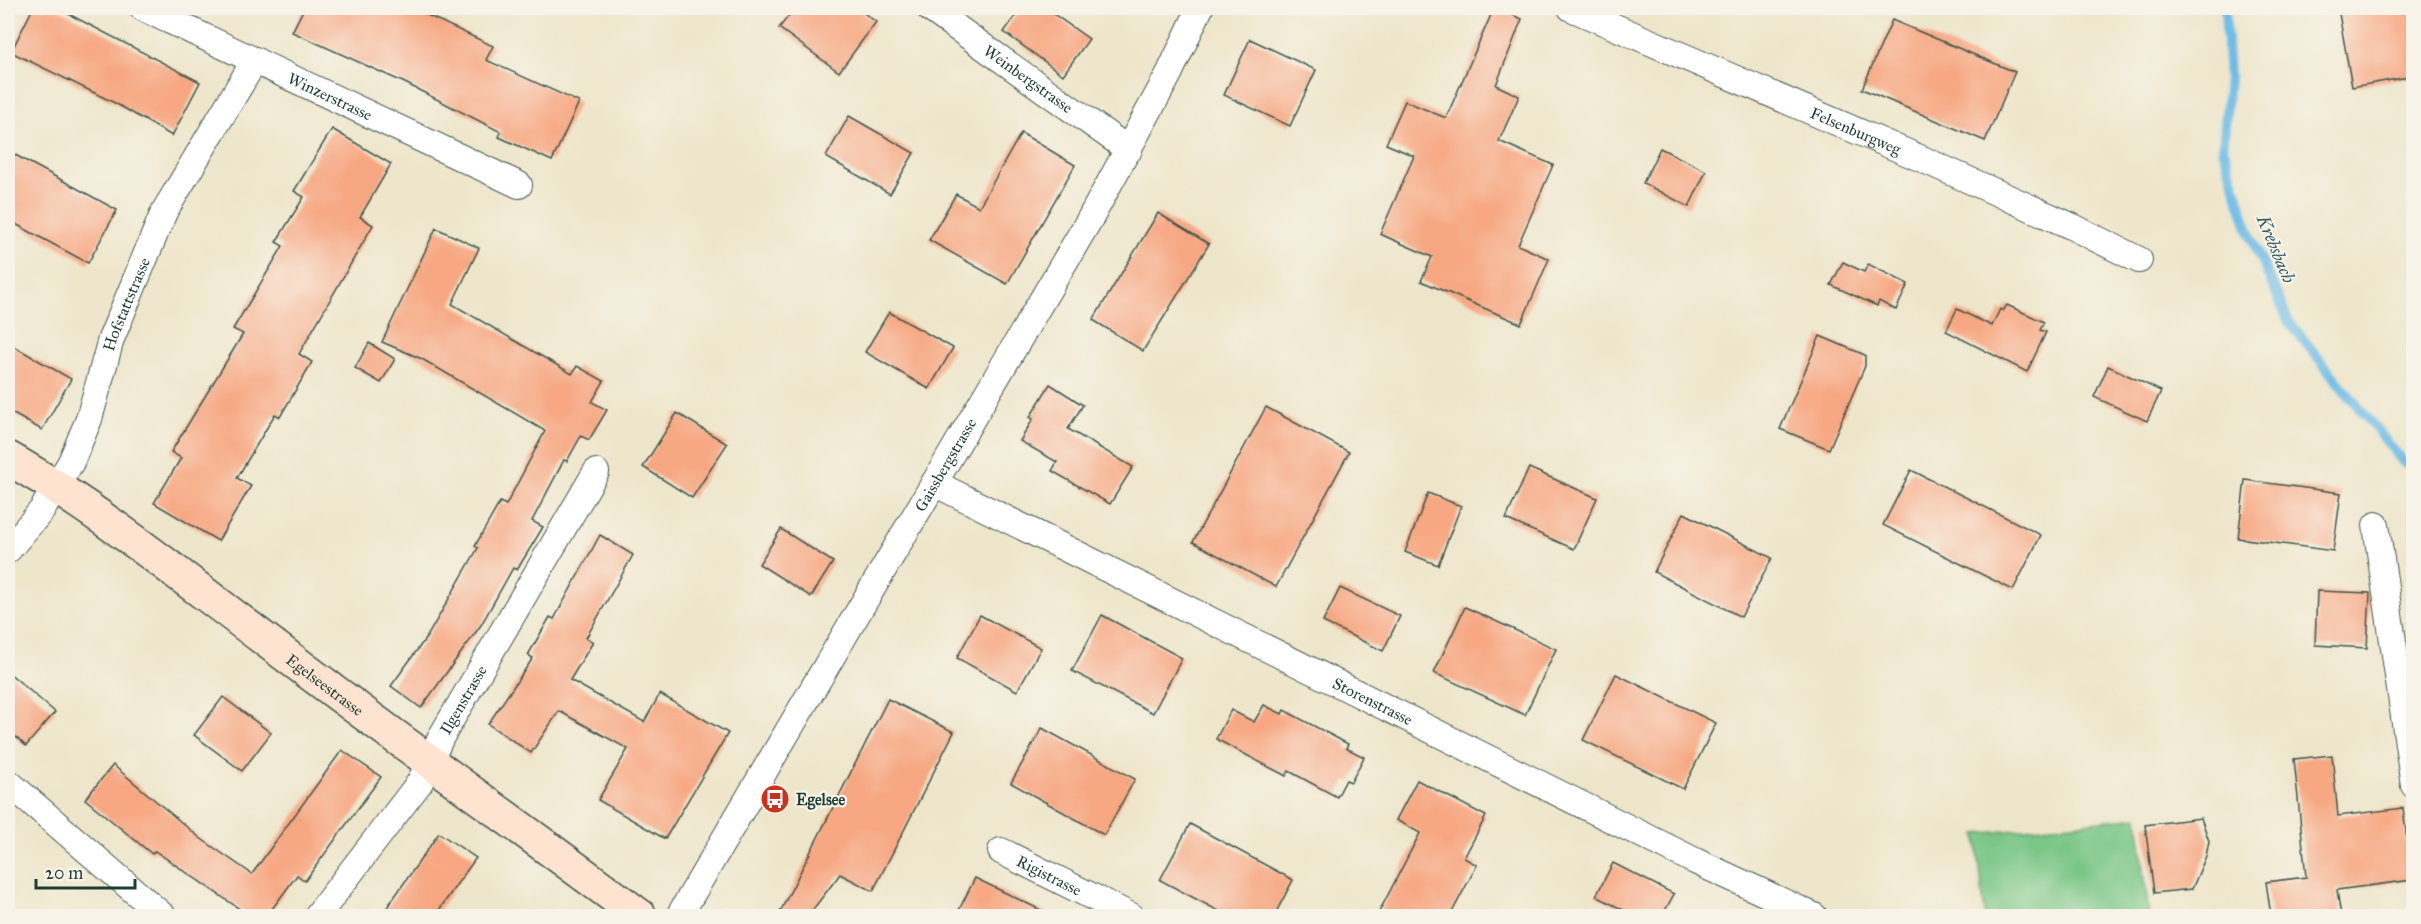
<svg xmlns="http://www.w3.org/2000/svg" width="2421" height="924" viewBox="0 0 2421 924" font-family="'IM FELL Great Primer',serif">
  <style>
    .green { fill: #79c686; stroke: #4c825d; stroke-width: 1.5 }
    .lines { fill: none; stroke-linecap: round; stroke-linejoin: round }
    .stream { stroke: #6bbce7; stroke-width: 10 }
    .building { fill: #f7a782 }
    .street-casing { stroke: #3e564b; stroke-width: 28 }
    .secondary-casing { stroke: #3e564b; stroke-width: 36 }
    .street { stroke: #fff; stroke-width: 26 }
    .secondary { stroke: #fee3d1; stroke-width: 33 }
    .labels { text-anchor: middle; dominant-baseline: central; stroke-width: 4.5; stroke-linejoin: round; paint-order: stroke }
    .street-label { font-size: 16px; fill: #1f3d34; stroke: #f7f3e8 }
    .poi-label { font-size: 16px; font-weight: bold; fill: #1f3d34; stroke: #f7f3e8; text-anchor: start }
    .water-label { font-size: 18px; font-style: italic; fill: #325d61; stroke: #f7f3e8 }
  </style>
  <rect width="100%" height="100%" fill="#f7f3e8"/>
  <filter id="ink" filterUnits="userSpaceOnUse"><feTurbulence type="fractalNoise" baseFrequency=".0167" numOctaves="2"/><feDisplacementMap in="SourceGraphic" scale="12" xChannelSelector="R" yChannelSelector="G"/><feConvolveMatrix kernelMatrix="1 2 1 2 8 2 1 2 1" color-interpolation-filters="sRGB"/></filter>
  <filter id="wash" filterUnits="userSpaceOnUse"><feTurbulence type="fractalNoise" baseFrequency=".008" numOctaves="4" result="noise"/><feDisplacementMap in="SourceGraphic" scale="24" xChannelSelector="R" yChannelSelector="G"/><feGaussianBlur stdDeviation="1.35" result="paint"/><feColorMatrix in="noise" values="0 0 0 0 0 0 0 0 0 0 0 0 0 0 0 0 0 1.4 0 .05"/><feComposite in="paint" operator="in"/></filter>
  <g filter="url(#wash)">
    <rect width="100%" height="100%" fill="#eee6cb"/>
    <polygon class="green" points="2138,817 2149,916 1985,916 1976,834"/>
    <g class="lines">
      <polyline class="stream" points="2225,8 2229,78 2223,148 2250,235 2289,322 2404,463"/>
    </g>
    <g id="blocks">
      <g class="building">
        <polygon points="33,8 57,8 200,82 172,136 115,103 11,52"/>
        <polygon points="304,8 412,8 493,46 486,60 579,102 552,161 499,137 501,132 405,83 292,32"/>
        <polygon points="795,8 857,8 876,22 839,72 779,28"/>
        <polygon points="1021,8 1045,8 1089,39 1063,75 1004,32"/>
        <polygon points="1494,8 1522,19 1496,85 1519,96 1499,141 1553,165 1518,245 1549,259 1521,324 1421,281 1432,257 1380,234 1414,156 1386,144 1405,101 1446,118"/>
        <polygon points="2338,8 2414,8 2414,76 2352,87"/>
        <polygon points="1892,20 2015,72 1985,141 1862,89"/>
        <polygon points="1250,39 1316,70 1290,126 1224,95"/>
        <polygon points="849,116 914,153 890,194 826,157"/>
        <polygon points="332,129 391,164 360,217 373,225 299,354 312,362 280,417 275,414 237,478 251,486 218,541 154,503 181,458 171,452 243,334 233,329 283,246 276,242 304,197 294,191"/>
        <polygon points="1021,133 1075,165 1007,284 929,240 956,194 979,207"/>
        <polygon points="1660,148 1706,171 1689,207 1643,183"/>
        <polygon points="8,151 117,210 88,263 8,220"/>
        <polygon points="1158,213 1209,244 1143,351 1093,320"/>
        <polygon points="436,228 479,248 452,304 572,374 577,366 604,381 592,402 607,410 589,440 581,436 567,461 564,460 532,521 543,527 517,570 513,568 481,625 421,708 391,686 428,635 478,548 475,546 500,502 506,505 545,431 422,359 382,342"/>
        <polygon points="1843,262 1864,272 1868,264 1908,284 1896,310 1879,301 1877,306 1831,285"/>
        <polygon points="2007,305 2044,322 2040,330 2046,332 2027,372 1946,331 1957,309 1992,326 2000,309 2003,311"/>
        <polygon points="889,312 953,348 929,389 865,352"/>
        <polygon points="1820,336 1865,355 1865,366 1829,449 1780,429"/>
        <polygon points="8,343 71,379 42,430 8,411"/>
        <polygon points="369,343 395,359 381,383 355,368"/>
        <polygon points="2108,366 2161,391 2147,421 2094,397"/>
        <polygon points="1050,384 1083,405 1068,429 1133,467 1110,504 1052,471 1057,462 1020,441 1033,419 1030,417"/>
        <polygon points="1266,407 1349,452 1276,587 1193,542"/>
        <polygon points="677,413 727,444 692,498 643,467"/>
        <polygon points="1529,468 1597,498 1574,549 1506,519"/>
        <polygon points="1911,470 2041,535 2013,590 1883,525"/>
        <polygon points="2245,480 2341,493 2333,551 2238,538"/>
        <polygon points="1428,493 1461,506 1438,565 1405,552"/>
        <polygon points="1684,513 1772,558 1741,617 1654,572"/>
        <polygon points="781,529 833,562 811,597 759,564"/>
        <polygon points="600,535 633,555 586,638 593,642 570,680 644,722 660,694 728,733 665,839 598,800 628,749 559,711 531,753 488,724 533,658 528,655 550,617 554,619"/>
        <polygon points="1340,588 1400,616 1383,651 1323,622"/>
        <polygon points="2317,591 2370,593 2367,648 2315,645"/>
        <polygon points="1465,607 1556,649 1525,715 1434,673"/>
        <polygon points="980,615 1041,648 1017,691 957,658"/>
        <polygon points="1102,615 1182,658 1153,713 1072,671"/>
        <polygon points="8,672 55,712 26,746 8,730"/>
        <polygon points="1616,674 1716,723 1683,789 1583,740"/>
        <polygon points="223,697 271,733 242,771 194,735"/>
        <polygon points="888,699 954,732 873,891 840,874 808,916 778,916"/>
        <polygon points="1264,705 1282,714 1284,710 1348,744 1346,748 1364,757 1351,782 1346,780 1337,797 1289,771 1286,776 1216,739 1231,710 1254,722"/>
        <polygon points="1042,728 1135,779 1104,835 1011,783"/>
        <polygon points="342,750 381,777 305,881 297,875 267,916 250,916 155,851 152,854 85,799 113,765 200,838 252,874"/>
        <polygon points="2332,755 2338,816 2403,808 2412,880 2337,890 2341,916 2271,916 2266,882 2306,877 2294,759"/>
        <polygon points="1417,780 1486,816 1464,858 1477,865 1450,916 1377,916 1420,833 1396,820"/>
        <polygon points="2201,818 2209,841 2206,856 2192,889 2154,893 2145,825"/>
        <polygon points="1190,824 1293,880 1274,916 1228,916 1160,880"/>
        <polygon points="439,833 476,858 457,884 435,916 381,916"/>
        <polygon points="1613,863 1674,894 1662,916 1635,916 1596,896"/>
        <polygon points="975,878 1053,916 956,916"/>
      </g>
    </g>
  </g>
  <g filter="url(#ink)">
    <use href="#blocks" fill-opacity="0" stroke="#3e564b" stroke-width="1.5"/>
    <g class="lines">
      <g class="street-casing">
        <g id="street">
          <path id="s1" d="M143 8 519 185"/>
          <path id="s2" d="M929 8 1129 150"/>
          <path id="s3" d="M1571 8 1922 159 2071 226 2139 260"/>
          <path id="s4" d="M934 483 1695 861 1814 916"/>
          <polyline points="2376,525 2414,785"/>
          <path id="s5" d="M8 550 42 510 71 462 89 419 111 339 164 212 255 60"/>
          <polyline points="8,782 163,916"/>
          <path id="s6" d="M1001 851 1131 916"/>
          <path id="s7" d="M317 916 420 782 441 737 596 472"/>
          <path id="s8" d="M679 916 1091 217 1169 74 1200 8"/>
        </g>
      </g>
      <g class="secondary-casing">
        <g id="secondary">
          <path id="s9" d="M8 458C99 510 179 575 263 638 388 733 515 823 640 916"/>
        </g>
      </g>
      <use href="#street" class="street"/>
      <use href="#secondary" class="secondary"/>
    </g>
  </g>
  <defs>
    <g id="bus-disc" transform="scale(1.5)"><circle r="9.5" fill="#c8321e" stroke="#f7f3e8"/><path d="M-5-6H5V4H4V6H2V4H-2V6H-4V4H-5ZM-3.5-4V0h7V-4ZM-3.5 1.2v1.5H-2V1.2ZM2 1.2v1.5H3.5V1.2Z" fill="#fff"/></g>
  </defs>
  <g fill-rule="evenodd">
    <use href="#bus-disc" x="775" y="799"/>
  </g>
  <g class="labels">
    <g class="street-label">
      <text stroke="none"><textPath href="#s2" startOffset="122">Weinbergstrasse</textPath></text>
      <text stroke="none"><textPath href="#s1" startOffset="207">Winzerstrasse</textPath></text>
      <text stroke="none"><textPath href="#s3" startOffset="310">Felsenburgweg</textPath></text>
      <text stroke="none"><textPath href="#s5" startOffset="276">Hofstattstrasse</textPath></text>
      <text stroke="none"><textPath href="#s8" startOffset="524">Gaissbergstrasse</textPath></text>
      <text stroke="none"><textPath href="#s9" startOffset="390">Egelseestrasse</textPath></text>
      <text stroke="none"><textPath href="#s7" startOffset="262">Ilgenstrasse</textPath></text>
      <text stroke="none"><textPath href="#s4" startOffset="490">Storenstrasse</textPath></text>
      <text stroke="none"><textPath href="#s6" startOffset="54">Rigistrasse</textPath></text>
    </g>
    <g class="poi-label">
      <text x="796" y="799">Egelsee</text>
    </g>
    <g class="water-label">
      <text transform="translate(2276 249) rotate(67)">Krebsbach</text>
    </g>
  </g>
  <rect width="2421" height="924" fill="none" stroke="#f7f3e8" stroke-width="30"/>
  <path d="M36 879v9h99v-9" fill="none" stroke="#1f3d34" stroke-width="3"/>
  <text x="45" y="879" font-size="18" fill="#1f3d34" stroke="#f7f3e8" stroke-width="4.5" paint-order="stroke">20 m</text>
</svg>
